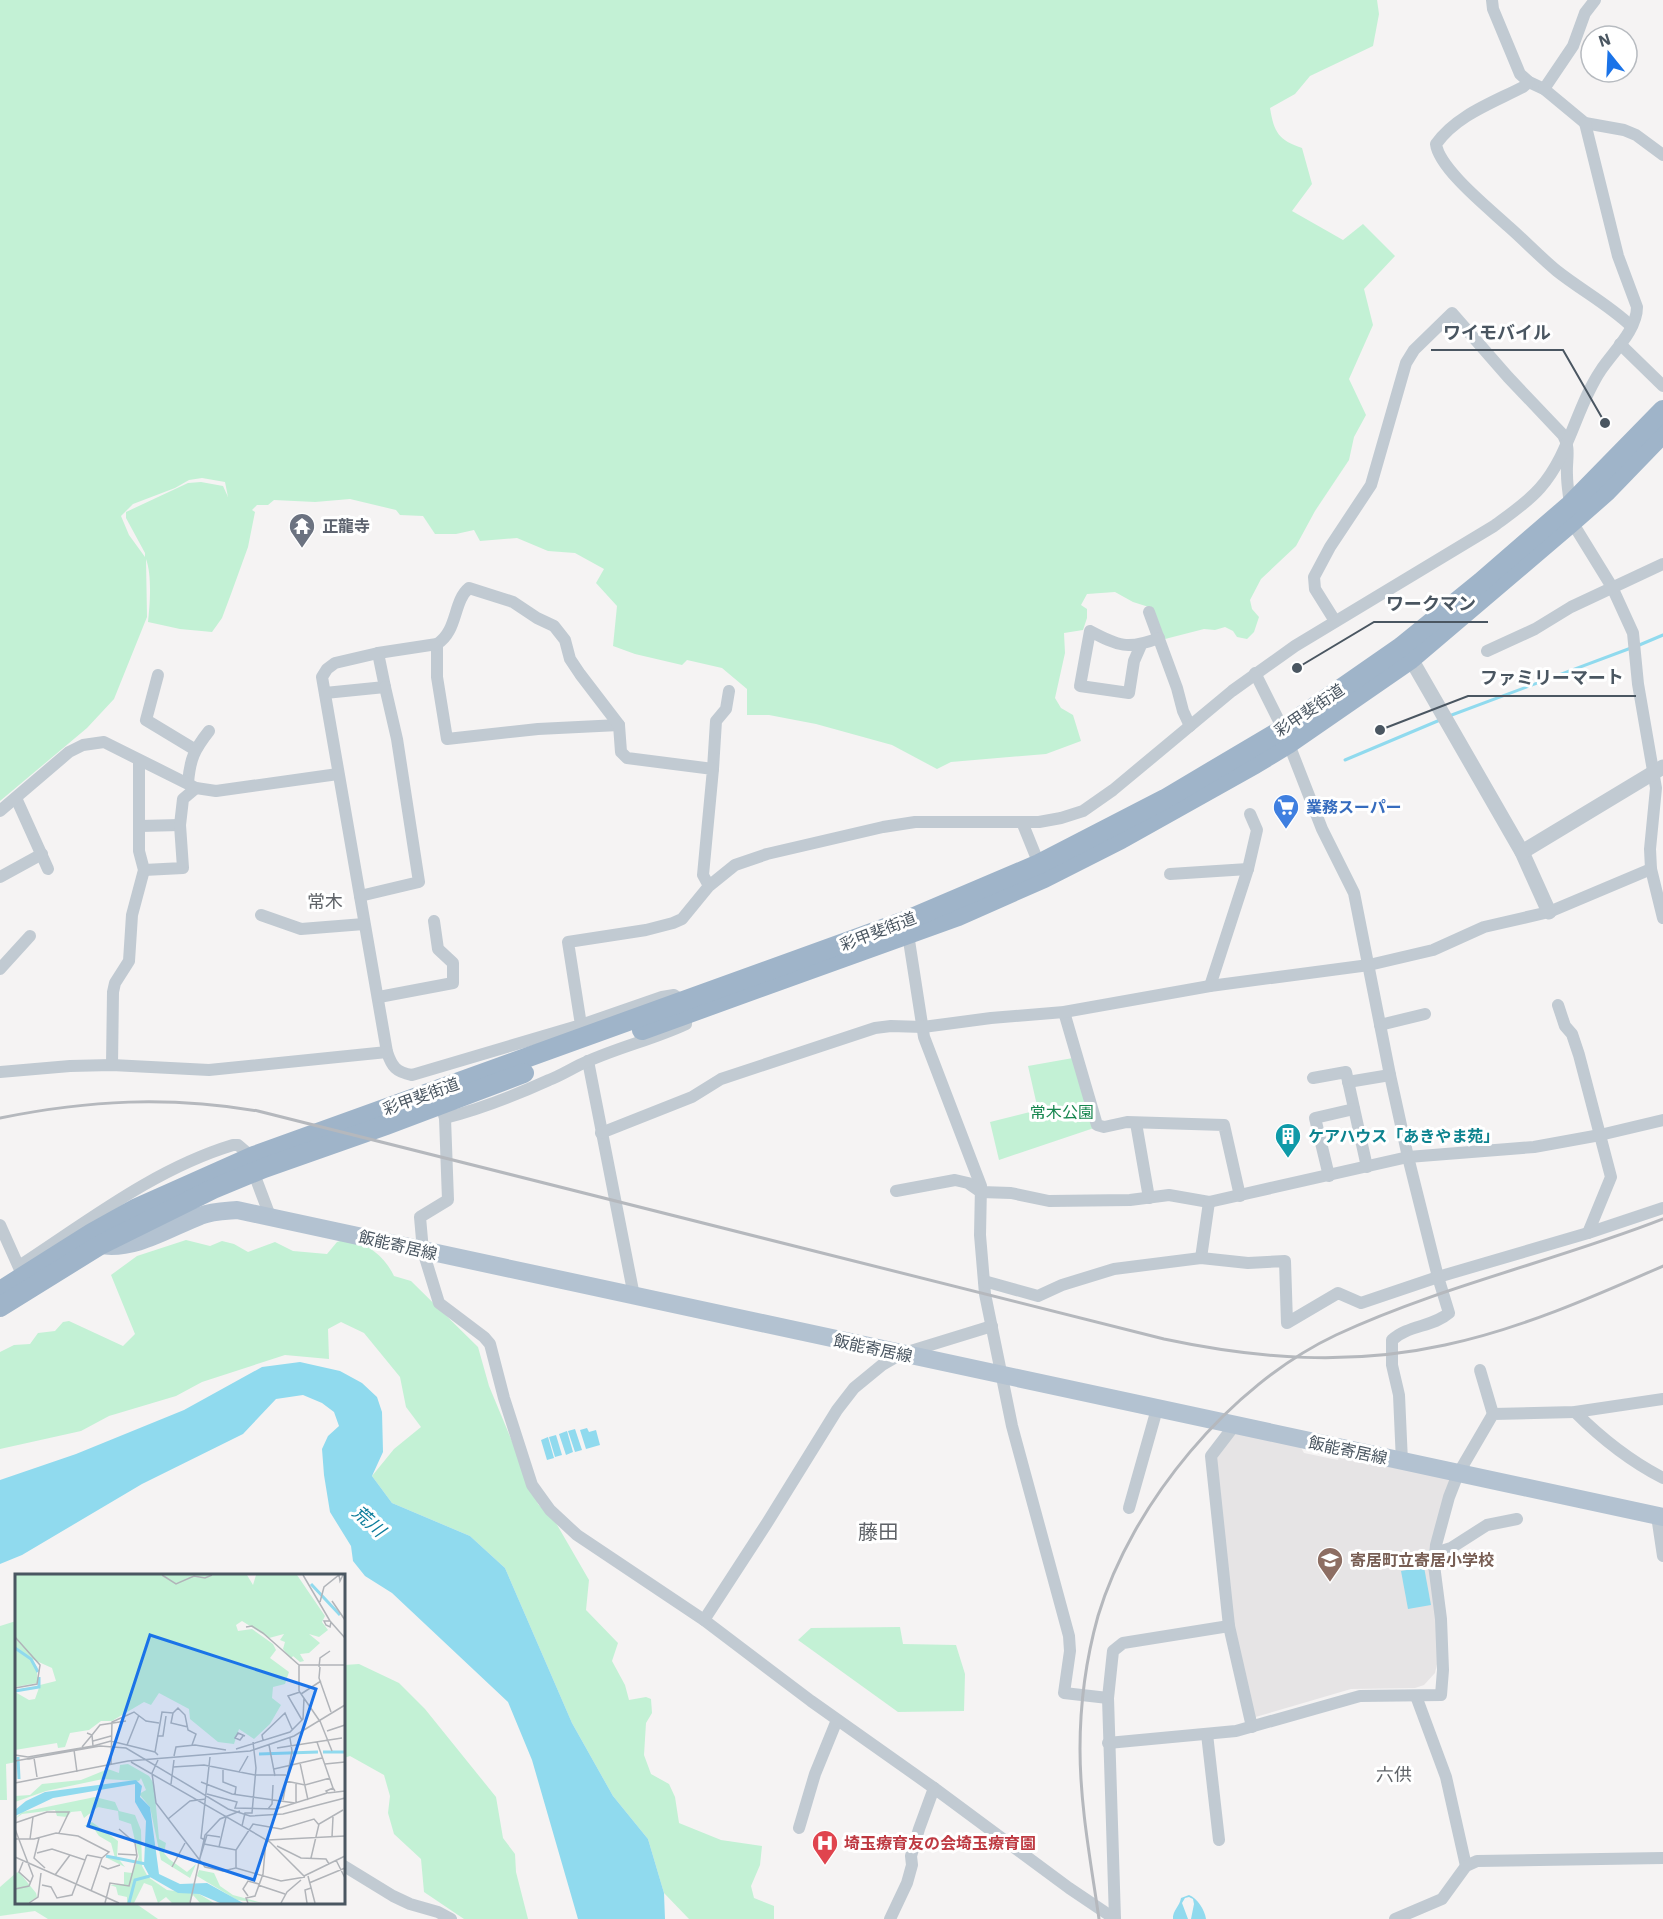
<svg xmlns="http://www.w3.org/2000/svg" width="1663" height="1919" viewBox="0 0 1663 1919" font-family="'IBM Plex Sans','Noto Sans JP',sans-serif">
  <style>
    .education { fill: #e6e4e5 }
    .green { fill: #c3f1d5; fill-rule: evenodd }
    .water { fill: #90daee }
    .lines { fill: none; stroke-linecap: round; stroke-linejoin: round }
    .stream { stroke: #90daee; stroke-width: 3 }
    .minor { stroke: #c1cad2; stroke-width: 12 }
    .tertiary { stroke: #c1cad2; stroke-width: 15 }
    .primary { stroke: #b3c2d1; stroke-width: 18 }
    .trunk { stroke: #9fb4c9; stroke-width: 20 }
    .rail { stroke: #b5b8bd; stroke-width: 3 }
    .labels { text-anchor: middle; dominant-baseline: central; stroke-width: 6; stroke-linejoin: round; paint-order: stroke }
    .worship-label { font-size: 16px; font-weight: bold; fill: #5b616d; stroke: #fff; text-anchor: start }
    .street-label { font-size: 16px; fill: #4a5661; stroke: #fff }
    .shop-label { font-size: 16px; font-weight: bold; fill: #366cbe; stroke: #fff; text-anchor: start }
    .park-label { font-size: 16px; fill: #17864f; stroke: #fff }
    .culture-label { font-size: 16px; font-weight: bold; fill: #0d838f; stroke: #fff; text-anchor: start }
    .education-label { font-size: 16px; font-weight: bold; fill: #785e54; stroke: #fff; text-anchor: start }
    .health-label { font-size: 16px; font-weight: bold; fill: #be3a42; stroke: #fff; text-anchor: start }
    .neighbourhood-label { font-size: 18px; fill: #5f6368; stroke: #fff }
    .water-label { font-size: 18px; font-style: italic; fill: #0c7c9b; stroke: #fff }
    .quarter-label { font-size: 20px; fill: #5f6368; stroke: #fff }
    .inset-river { fill: none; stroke: #90daee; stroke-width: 3 }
    .inset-road { fill: none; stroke: #b1b4b9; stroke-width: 1.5 }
    .view { fill: #1a73e8; fill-opacity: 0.15; stroke: #1a73e8; stroke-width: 3 }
    .inset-edge { fill: none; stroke: #4a5661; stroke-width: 3 }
    .leader { fill: none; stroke: #4a5661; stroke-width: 2 }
    .callout-dot { fill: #4a5661; stroke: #fff; stroke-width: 2 }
    .callout-label { font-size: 18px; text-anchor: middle; font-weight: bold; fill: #4a5661; stroke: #fff; stroke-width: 6; stroke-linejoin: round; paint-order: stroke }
  </style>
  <rect width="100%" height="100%" fill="#f5f3f3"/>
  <polygon class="education" points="1234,1433 1299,1444 1304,1453 1338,1460 1340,1454 1451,1480 1445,1496 1437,1609 1437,1664 1435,1673 1424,1685 1415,1688 1351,1689 1252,1718 1232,1625 1214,1457"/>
  <g class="green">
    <path d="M0 0H1377L1379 14 1373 46 1310 76 1295 94 1270 108C1274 133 1279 140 1302 148L1312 184 1292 211 1343 240 1363 224 1395 256 1364 289 1373 325 1349 379 1366 415 1354 437 1349 460 1315 511 1296 546 1261 579 1250 600 1252 609 1259 617 1254 632 1247 639 1237 637 1233 631 1225 627 1215 630 1204 629 1165 639 1152 608 1133 602 1115 592 1087 594 1081 605 1087 609V618L1083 630 1064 633 1065 653 1055 698 1061 708 1073 715 1081 741 1046 754 951 762 937 769 892 745 816 724 769 715H747V689L722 668 687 660 682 665 635 654 613 646 617 606 596 583 604 569 575 553 548 551 517 538 480 541 474 530 456 534H435L423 516 400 515 396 510 350 499 315 502 274 500 268 505H257L252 510 255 512 248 547 231 594 222 618 212 632 180 629 148 622C150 604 152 575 146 559L147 617 114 699 87 728 0 801ZM202 478 225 482 228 497 223 486 201 482 188 483 126 512V518L145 553V557L129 535 121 516 133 504 175 488 189 480Z"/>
    <polygon points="1073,1058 1094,1128 999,1160 990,1122 1038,1110 1028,1066"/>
    <path d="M349 1238C369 1245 385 1257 394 1276L411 1281 478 1347 489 1386 538 1504 556 1523 589 1580 586 1610 618 1643 612 1661 625 1685 629 1700 646 1697 651 1699 652 1713 646 1723 644 1755 651 1774 669 1784 675 1797 679 1823 721 1840 762 1846 760 1865 751 1886 754 1898 774 1906V1919H689L664 1893 648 1839 613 1796 572 1723 505 1568 470 1536 392 1503 372 1476 394 1449 421 1427 406 1407 400 1377 364 1333 341 1322 328 1329 329 1359 285 1355 202 1382 176 1396 109 1416 81 1431 0 1449V1352L14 1345 30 1344 38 1333 55 1331 63 1322 69 1321 123 1346 135 1334 111 1275 137 1256 186 1240 210 1246 222 1241 234 1244 248 1252 275 1242 293 1251 327 1254 337 1242Z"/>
    <polygon points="16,1621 16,1762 6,1764 7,1800 0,1800 0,1626"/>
    <polygon points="900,1627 903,1644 956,1645 965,1674 964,1711 898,1712 798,1640 811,1628"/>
    <polygon points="359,1664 399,1683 425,1709 496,1797 503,1838 515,1854 516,1872 528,1919 464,1919 424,1892 421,1859 394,1834 388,1813 390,1796 384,1775 350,1756 344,1758 344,1665"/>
    <polygon points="16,1873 16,1902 135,1903 158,1919 48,1919 35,1911 0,1916 0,1887"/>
  </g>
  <g class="water">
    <polygon points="300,1362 340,1371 362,1383 377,1397 382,1412 383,1452 372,1476 392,1503 470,1536 505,1568 572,1723 613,1796 648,1839 664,1893 665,1919 578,1919 532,1760 508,1702 392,1593 365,1576 353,1561 351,1546 330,1512 324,1475 322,1449 328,1436 339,1426 334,1412 322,1403 303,1395 276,1399 243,1434 142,1484 22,1555 0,1564 0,1480 76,1454 184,1410 262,1367"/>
    <polygon points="587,1428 589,1432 596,1430 600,1445 586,1449 580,1430"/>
    <polygon points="575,1429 582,1450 575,1452 568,1431"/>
    <polygon points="567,1431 573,1452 566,1455 559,1434"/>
    <polygon points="556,1435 562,1455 555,1457 549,1437"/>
    <polygon points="548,1437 554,1458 547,1460 541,1440"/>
    <polygon points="1424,1567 1431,1605 1408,1609 1401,1571"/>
    <path d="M1189 1895C1197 1898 1205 1910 1206 1919H1191L1194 1904 1193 1899 1189 1897 1185 1898 1182 1903 1188 1919H1173C1172 1911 1180 1906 1181 1898Z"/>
  </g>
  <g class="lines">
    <g class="stream">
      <polyline points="1637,646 1663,635"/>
      <polyline points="1449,716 1631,648"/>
      <polyline points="1345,760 1440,720"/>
    </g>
    <g class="minor">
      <polyline points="1492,0 1493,9 1520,74 1529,82 1544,89 1585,123 1624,130 1636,135 1663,155"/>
      <path d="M1529 82 1523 87C1492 103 1457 115 1436 144 1439 169 1491 210 1509 227 1525 241 1540 257 1557 271 1581 290 1609 305 1631 326"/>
      <polyline points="1544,89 1573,46 1585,13 1595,0"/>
      <polyline points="1620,344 1663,386"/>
      <polyline points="1572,522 1612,587 1633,633 1638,684 1656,788 1650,849 1651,869 1663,918"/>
      <polyline points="1149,612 1177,688 1183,711 1190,726"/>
      <path d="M1335 621 1315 589 1314 577 1330 547 1371 485 1406 363 1414 350 1452 313 1508 377 1563 435C1571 449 1566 460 1567 475 1567 485 1569 495 1570 505"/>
      <polyline points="437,644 437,677 447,739 538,729 619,725"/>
      <path d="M1141 645 1134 661 1129 693 1080 686 1090 631C1118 646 1128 650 1159 638"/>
      <polyline points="1487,651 1535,629 1571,607 1663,564"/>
      <path d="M1255 673 1283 729 1322 829 1354 893 1390 1075 1408 1157 1438 1277 1449 1313C1433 1327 1408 1325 1392 1340V1365L1399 1395 1402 1462"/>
      <polyline points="158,675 146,720 194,749"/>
      <polyline points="325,693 385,687 378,653"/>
      <polyline points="713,769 716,721 726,709 729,691"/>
      <path d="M188 783C190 759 194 750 209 731"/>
      <polyline points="16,798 48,869"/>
      <polyline points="0,811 69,752 83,745 104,742 196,788 216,791 338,774"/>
      <polyline points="1022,822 1039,864"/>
      <polyline points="140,826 180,825"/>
      <polyline points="144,870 183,868 180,825 183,799 196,788"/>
      <polyline points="1170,874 1248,869"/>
      <polyline points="0,877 42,854"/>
      <path d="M709 886 703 875 713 769 627 758 621 752 619 725 580 674 570 659 565 640 554 626 537 618 513 602 469 588C453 601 458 631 437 644L378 653 335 663 327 669 322 677 387 1052C392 1067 396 1072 412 1075L581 1025 568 942 646 930 673 923 682 919 709 886 735 865 767 854 883 827 915 822H1039L1061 818 1083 811 1113 790 1232 691 1295 646 1494 526C1510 514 1527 503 1540 488 1570 454 1576 407 1601 370 1613 352 1637 330 1637 307L1618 256 1585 123"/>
      <polyline points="360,896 419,882 397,739 385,687"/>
      <polyline points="261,915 301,929 364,924"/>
      <polyline points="908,934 924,1037 981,1186 980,1235 985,1294 1012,1426 1069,1636 1070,1651 1064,1693 1108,1698"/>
      <polyline points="0,969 30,936"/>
      <polyline points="1210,986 1248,869 1257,830 1250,814"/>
      <polyline points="379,997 453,983 453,963 438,949 434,921"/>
      <polyline points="1558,1005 1565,1026 1572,1034 1579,1055 1611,1177 1588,1233"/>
      <polyline points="1064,1012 1097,1125 1104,1127 1127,1122 1224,1125 1240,1196"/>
      <polyline points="581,1025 662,997 674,995 682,1000"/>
      <polyline points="1380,1025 1425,1014"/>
      <polyline points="588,1061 634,1296"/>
      <polyline points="112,1065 113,992 115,983 129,961 132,915 144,870 139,851 139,761"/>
      <polyline points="0,1072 70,1066 112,1065 209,1070 387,1052"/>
      <polyline points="1313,1078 1346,1072 1367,1167"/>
      <polyline points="1348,1082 1390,1075"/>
      <polyline points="443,1112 445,1118 448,1200 420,1217 423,1251 439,1303 484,1337 490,1344 504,1398 532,1485 550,1510 577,1535 704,1620 811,1701 934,1788 1069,1888 1115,1919"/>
      <path d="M445 1118C481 1109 516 1095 549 1080 562 1075 574 1067 586 1062 619 1047 654 1039 686 1024V1017"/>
      <polyline points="1136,1123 1149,1198"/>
      <polyline points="601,1133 692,1097 721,1079 875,1028 891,1026 923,1027 991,1018 1064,1012 1210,986 1369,965 1433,950 1484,927 1549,912 1651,869"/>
      <polyline points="1329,1176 1315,1118 1354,1109"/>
      <polyline points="256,1179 270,1216"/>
      <polyline points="896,1191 955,1180 968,1183 981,1192 1011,1193 1049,1201 1130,1200 1169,1195 1209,1202 1408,1157 1534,1147 1600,1135 1663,1120"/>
      <polyline points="0,1225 21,1272"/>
      <polyline points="1201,1258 1209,1202"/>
      <path d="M19 1266C87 1222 154 1169 233 1145H238L245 1151"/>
      <polyline points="984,1281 1038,1296 1062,1285 1114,1269 1201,1258 1248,1263 1285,1261 1287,1323 1338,1293 1361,1303 1438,1277 1588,1233 1663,1208"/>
      <polyline points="1480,1370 1493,1414"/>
      <path d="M1575 1412C1601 1438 1630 1461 1663 1478"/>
      <polyline points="1234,1426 1211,1456 1229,1626 1252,1727"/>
      <polyline points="1129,1508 1157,1409"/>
      <polyline points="1657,1516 1663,1556"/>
      <polyline points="1435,1553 1451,1548 1487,1525 1517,1519"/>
      <polyline points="704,1620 767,1523 837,1410 854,1388 882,1365 901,1354 992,1326"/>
      <polyline points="1416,1696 1446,1777 1466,1866"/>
      <polyline points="1207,1734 1219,1840"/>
      <polyline points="1108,1743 1236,1731 1360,1696 1441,1695 1443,1670 1441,1619 1434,1565 1436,1545 1449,1497 1458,1474 1493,1414 1575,1412 1663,1399"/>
      <polyline points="799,1828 815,1774 837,1720"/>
      <polyline points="344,1866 393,1896 410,1904 438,1912 451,1919"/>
      <polyline points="890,1919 907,1883 912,1865 911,1856 919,1829 934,1788"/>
      <polyline points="1115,1919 1108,1698 1113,1651 1123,1643 1229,1626"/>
      <polyline points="1395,1919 1442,1899 1466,1866 1477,1861 1663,1858"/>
    </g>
    <g class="tertiary">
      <polyline points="1404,651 1411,659 1522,852 1549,912"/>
      <polyline points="1522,852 1663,767"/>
    </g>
    <path class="primary" d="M100 1245C134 1251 169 1228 200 1216 212 1211 225 1211 237 1210L1663 1517"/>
    <g class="trunk">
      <polyline points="642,1030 958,916 1044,878 1121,839 1255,764 1288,744 1411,659 1572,522 1606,492 1663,433"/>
      <polyline points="0,1291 92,1233 135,1209 254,1156 905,921 1039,864 1165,799 1283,729 1401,647 1481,582 1570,505 1663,410"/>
      <polyline points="0,1307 100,1245 213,1189 264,1168 386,1125 524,1073"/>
    </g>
    <g class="rail">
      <path d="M0 1118C89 1100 168 1096 258 1111L1164 1339C1258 1359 1350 1366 1445 1345 1520 1329 1593 1297 1663 1266"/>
      <path d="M1099 1919C1091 1863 1080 1806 1080 1749 1080 1705 1086 1659 1098 1616 1132 1503 1230 1385 1336 1335 1441 1286 1556 1261 1663 1219"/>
    </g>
  </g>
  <defs>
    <g id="temple-pin" transform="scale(1.35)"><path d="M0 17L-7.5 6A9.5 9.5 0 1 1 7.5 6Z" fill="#6b7280" stroke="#fff"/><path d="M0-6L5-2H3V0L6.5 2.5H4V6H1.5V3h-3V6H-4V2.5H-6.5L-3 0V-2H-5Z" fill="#fff"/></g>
    <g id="supermarket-pin" transform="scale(1.35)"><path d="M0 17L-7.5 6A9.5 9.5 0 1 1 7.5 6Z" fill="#3f7fe0" stroke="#fff"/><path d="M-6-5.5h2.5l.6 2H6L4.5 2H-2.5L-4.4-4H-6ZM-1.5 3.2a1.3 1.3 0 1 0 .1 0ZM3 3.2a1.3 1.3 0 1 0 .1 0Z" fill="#fff"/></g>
    <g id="building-pin" transform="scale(1.35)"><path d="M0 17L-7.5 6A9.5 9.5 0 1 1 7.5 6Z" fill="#0f9aa8" stroke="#fff"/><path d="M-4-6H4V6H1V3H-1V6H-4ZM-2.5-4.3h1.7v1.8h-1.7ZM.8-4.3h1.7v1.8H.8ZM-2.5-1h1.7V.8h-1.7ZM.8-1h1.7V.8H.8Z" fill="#fff"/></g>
    <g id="school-pin" transform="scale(1.35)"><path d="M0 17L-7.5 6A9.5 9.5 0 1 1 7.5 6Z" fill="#8d6e63" stroke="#fff"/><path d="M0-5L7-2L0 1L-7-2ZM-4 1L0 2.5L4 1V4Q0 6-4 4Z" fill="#fff"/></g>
    <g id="hospital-pin" transform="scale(1.35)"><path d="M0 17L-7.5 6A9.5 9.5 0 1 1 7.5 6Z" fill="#e0444e" stroke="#fff"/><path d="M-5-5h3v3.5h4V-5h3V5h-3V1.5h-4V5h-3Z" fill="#fff"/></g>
  </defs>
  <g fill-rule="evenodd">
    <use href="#temple-pin" x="302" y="526"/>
    <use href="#supermarket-pin" x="1286" y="807"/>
    <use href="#building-pin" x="1288" y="1136"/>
    <use href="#school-pin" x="1330" y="1560"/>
    <use href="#hospital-pin" x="825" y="1843"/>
  </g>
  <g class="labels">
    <g class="worship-label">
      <text x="322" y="526">正龍寺</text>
    </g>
    <g class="street-label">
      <text transform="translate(1309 710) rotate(-34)">彩甲斐街道</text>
      <text transform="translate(878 931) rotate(-21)">彩甲斐街道</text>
      <text transform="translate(421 1096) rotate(-20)">彩甲斐街道</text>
      <text transform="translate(398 1245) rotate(13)">飯能寄居線</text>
      <text transform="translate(873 1348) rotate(12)">飯能寄居線</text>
      <text transform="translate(1348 1450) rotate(12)">飯能寄居線</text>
    </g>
    <g class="shop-label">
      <text x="1306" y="807">業務スーパー</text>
    </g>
    <g class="park-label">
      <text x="1062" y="1112">常木公園</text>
    </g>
    <g class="culture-label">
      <text x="1308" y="1136">ケアハウス「あきやま苑」</text>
    </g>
    <g class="education-label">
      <text x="1350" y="1560">寄居町立寄居小学校</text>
    </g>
    <g class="health-label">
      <text x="844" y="1843">埼玉療育友の会埼玉療育園</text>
    </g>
    <g class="neighbourhood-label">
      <text x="325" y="901">常木</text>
      <text x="1394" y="1774">六供</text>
    </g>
    <g class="water-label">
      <text transform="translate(369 1521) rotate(41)">荒川</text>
    </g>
    <g class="quarter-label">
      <text x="878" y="1531">藤田</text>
    </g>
  </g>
  <g transform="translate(15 1574)">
    <rect width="330" height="330" fill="#f5f3f3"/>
    <path d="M0 1H232L238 11 241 1H282L310 42 307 48 313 56 304 63 294 60 305 69 294 79 285 80 289 87 285 88 278 82 276 85 268 75 270 68 265 66 269 60 254 64 227 47 221 51 223 57 237 55 258 70 261 76 255 84 274 98 270 110 258 113 257 124 266 131 255 150 239 165 224 155 219 170 203 168 175 145 174 135 144 119 136 131 129 128 97 147H86L74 156 55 159 50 173 43 174 42 169 0 176V118L14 126 20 125 25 111 41 107 37 94 17 85 22 94V109L0 113ZM113 190 134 202 139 210 144 265 151 269 149 279 154 285 172 298 181 290 175 304 146 286 135 233 124 220 131 216 126 204 124 207 88 205 31 217 0 228V222L15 221 27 210 66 206 93 195 104 199 105 191ZM80 223 100 228 104 237 120 241 126 256 127 292 133 303 152 316 184 320 199 329H185L178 321 174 329H157L151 323 143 329 137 312 129 309 119 329H112V323L103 321 101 313 95 311 109 310V298L117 299 124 283 116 250 104 246 103 237 83 233 69 244 66 237 56 238 52 243 42 242 40 236 7 240 0 245 7 238ZM77 248 103 267 102 283 110 293 90 283 100 284 96 269 84 262 77 252H69ZM184 296 199 299 205 312 218 321 247 329 222 326 182 302ZM4 298 21 319 22 323 13 329H0V299Z" fill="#c3f1d5"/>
    <path d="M121 206 127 212 125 223 135 233 144 300 165 310 192 309 228 329H205L184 320 163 319 135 303 129 292 131 247 120 228V210L38 224 0 242V236L11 227 30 218Z" fill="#90daee"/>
    <path class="inset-river" d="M296 10 325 41M0 74 16 85 23 98M0 117 24 113V103M308 178H330M244 180 303 178M3 183 4 205M91 282 131 290M114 329 120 306 135 302"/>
    <path class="inset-road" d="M147 1 161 10 179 2 190 4 197 1M288 1 315 47 330 64M317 27 330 46M305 28 309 13 324 1 325 7 328 1M315 47H309L311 51 315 53 316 48M231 53 237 52 248 59 284 91H330M0 63 25 91 22 110 0 114M284 91V117L304 146M304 93 305 84 315 77M305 93 304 104 316 138M285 118 273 122 287 146M286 120 306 107M158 139 156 149 173 153M305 147 317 177M312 157 330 151M142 162H148L151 142M228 162 225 166 220 164 223 159 230 162M248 166 247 161 270 139 277 155M78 167 96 162M302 168 318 214M112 171 124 141M254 171 260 202M78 172 96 167 140 178M67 173 77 161 72 159M262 174 327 164M221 175 275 158 288 145 289 124M59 176 62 198M0 181 13 183 78 172 77 161 85 151 111 147M143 181 140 178 147 138 158 139 163 134 170 141 173 156 181 160 177 171M159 182 161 173 180 171 211 176M14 185 19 184 22 203M143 186 137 199 141 229 190 293 208 297 221 294V276L238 250 266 255 299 245 304 251M0 187 85 172 111 174 213 235 235 242 268 240 330 224M116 188 255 268 289 302 330 282M285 189 293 226M96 190 97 148 119 138 131 147 144 149M310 190 330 188M158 193 189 191 240 201H271M259 195 307 184M208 196V208L221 213 220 220M224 198 233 182M271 207 290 211 315 204M186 208 217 220 280 229M0 209 113 187 235 177 279 162 330 131M156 210 159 186M320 217 318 214 311 217 313 219 330 217M192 220 222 228 220 234 261 235 312 219M268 226 277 177 275 164M281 229V209M253 235 257 230 258 211M153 245 175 227 191 225M0 249 32 238H54L44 259M227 252 230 239H237L241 194 238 168M0 255 18 302 14 312 0 315M317 263 318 243M24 264 19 284 30 294M0 265H19L41 259 63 262 94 278 87 284 72 281M15 265 18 243M190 266 186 264 195 183M253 266 330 262M189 270 221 276M262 272 286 284 311 285 314 290M204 273 211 243M22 279 37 275 70 286M103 280 122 281M0 283 104 329M296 284 304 250 328 236M321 286 330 304M184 287 192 261 205 263M8 288 4 298 15 308M86 292 93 295 105 291M157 293 170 269M221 294 266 307 290 303M40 301 55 281M293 302 300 329M294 309 330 294M27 311 36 313 42 324 57 321 72 281M243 311 270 320M76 317 87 284M233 322 228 315 233 307 244 310M14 329 23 323 26 299M90 329 95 309 114 312 122 282 120 269 104 255M175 329 190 261 205 245 225 237M233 329 231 324 240 322 248 300 251 266M266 329 272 318 286 306M292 329 290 316 296 314"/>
    <path class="view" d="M135 61 301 115 239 306 73 252Z"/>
    <rect width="330" height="330" class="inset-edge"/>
  </g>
  <path class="leader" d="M1605 423L1563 350H1431M1297 668L1374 622H1488M1380 730L1468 696H1636"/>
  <g class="callout-dot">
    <circle cx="1605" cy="423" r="6"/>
    <circle cx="1297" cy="668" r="6"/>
    <circle cx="1380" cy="730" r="6"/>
  </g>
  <g class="callout-label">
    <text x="1497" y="339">ワイモバイル</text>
    <text x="1431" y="610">ワークマン</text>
    <text x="1552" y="684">ファミリーマート</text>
  </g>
  <g transform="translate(1609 54) rotate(342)"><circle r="28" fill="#ffffff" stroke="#b7bbc0" stroke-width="1.5"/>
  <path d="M0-4.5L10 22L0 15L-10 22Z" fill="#1a73e8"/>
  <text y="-9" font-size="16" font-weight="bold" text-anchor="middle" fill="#4a5661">N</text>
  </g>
</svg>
